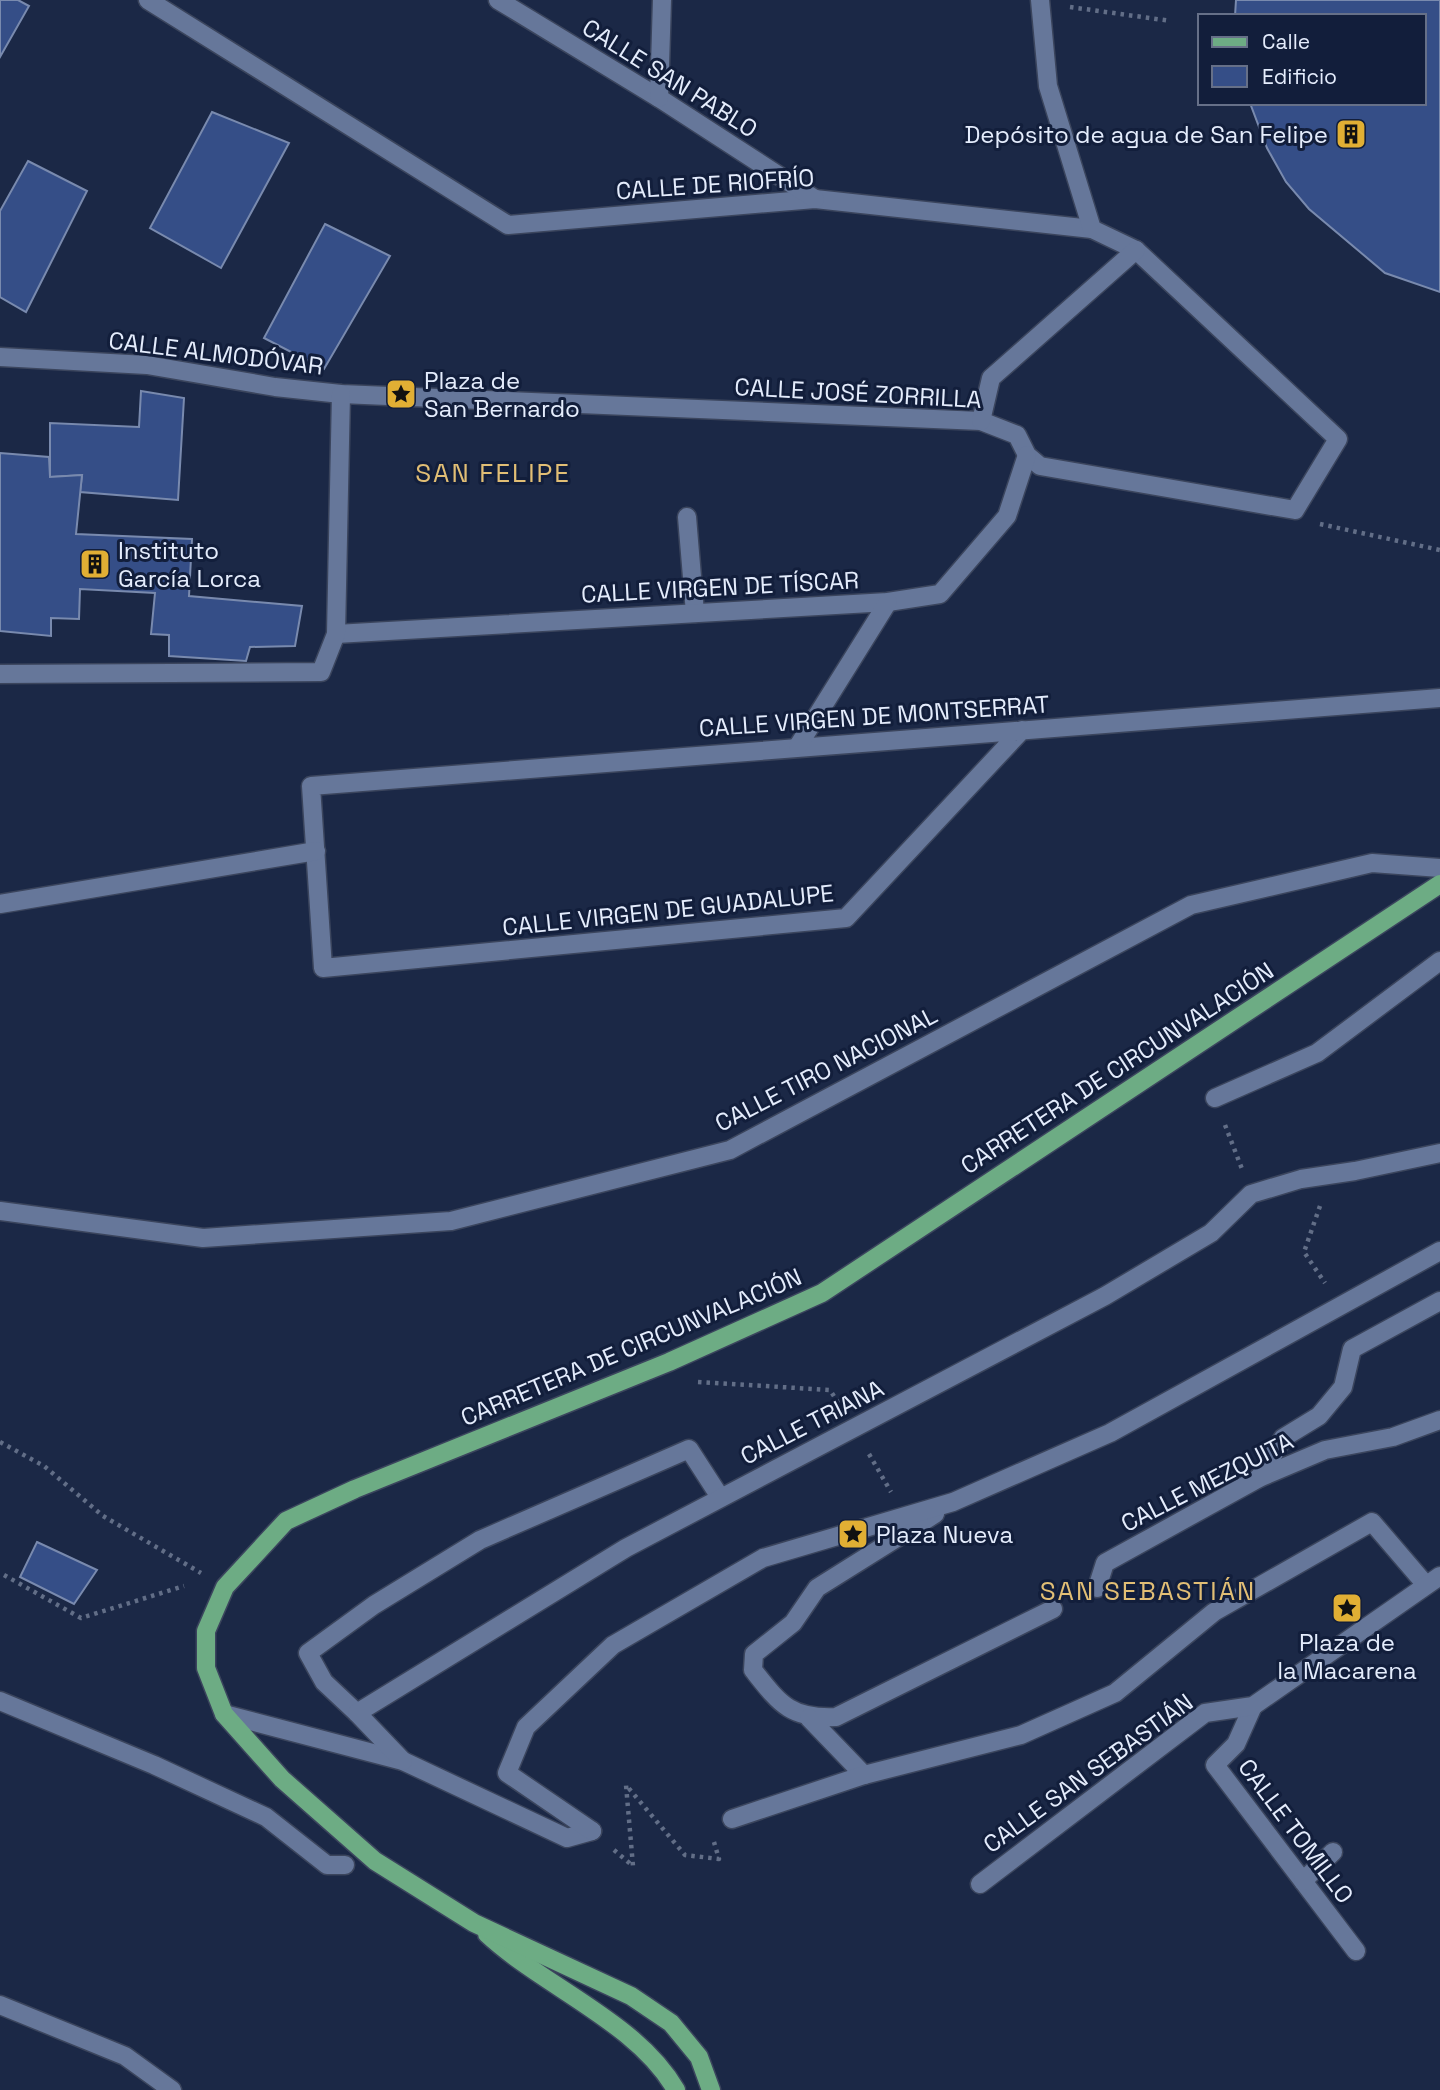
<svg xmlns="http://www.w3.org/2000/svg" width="1440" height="2090" viewBox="0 0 1440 2090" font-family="'Space Grotesk',sans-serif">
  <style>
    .building { fill: #354e87; stroke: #798aae; stroke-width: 2 }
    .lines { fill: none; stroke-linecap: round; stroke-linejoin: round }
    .minor-casing { stroke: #3b455d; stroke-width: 21 }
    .major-casing { stroke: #3b455d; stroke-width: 21 }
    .path { stroke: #626e87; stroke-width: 4.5; stroke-dasharray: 3.5 5; stroke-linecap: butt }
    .minor { stroke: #66779a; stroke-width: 18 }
    .major { stroke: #6dac84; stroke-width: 18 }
    .labels { text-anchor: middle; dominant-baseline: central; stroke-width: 6; stroke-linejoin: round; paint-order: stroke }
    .street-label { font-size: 24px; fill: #e4ecfc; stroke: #121e3b }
    .poi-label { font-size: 24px; fill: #e4ecfc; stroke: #121e3b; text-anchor: start }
    .neighbourhood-label { font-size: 26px; letter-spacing: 2px; fill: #e1be75; stroke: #121e3b }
  </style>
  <rect width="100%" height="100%" fill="#1b2846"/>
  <g class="building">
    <polygon points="0,0 18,0 29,6 0,57"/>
    <polygon points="1236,0 1440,0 1440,292 1385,273 1309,209 1286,182 1267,148 1250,103 1424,103 1424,16 1235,16"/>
    <polygon points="212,112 289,143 221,268 150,228"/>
    <polygon points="28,161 87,191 26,312 0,297 0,211"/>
    <polygon points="325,224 390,256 324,369 264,338"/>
    <polygon points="141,391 184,398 178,500 80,492 82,475 50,477 50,423 139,427"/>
    <polygon points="0,453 49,457 50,477 82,475 76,534 192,539 189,596 302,606 295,646 250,647 246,661 169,656 169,635 151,634 155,593 80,589 79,619 51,618 51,636 0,631"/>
    <polygon points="37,1542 97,1570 74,1604 20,1577"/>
  </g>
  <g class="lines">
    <g class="minor-casing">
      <g id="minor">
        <polyline points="148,0 508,225 815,199 1092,229"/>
        <polyline points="498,0 659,98 815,199"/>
        <polyline points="659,98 662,0"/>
        <polyline points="0,357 147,365 275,387 341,394 981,421 1017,435 1027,455 1040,466 1295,510 1338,439 1136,250 1092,229 1048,86 1040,0"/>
        <polyline points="981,421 991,378 1136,250"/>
        <polyline points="687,517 695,613"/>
        <polyline points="336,634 888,602 940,594 1007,516 1027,455"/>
        <polyline points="0,674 321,672 336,634 341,394"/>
        <polyline points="1022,730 846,918 323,968 311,786 1440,698"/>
        <polyline points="798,746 888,602"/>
        <polyline points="0,904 316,851"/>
        <polyline points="1215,1098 1317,1053 1440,961"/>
        <polyline points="0,1211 203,1238 451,1221 730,1150 1191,905 1372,863 1440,868"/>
        <polyline points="1259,1478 1283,1438 1319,1416 1343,1387 1352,1349 1440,1301"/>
        <path d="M935 1514 817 1588 793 1623 754 1654 753 1670C780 1704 790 1719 836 1717L1053 1609"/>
        <polyline points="1097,1588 1105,1563 1259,1478 1325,1450 1393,1437 1440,1420"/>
        <polyline points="0,1701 154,1765 266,1817 327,1865 345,1865"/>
        <polyline points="1253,1706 1236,1744 1215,1765 1356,1951"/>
        <polyline points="357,1713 324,1682 308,1653 374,1605 480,1540 689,1449 720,1497"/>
        <polyline points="224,1714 403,1761 567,1838 592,1831"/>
        <polyline points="809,1718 864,1775"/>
        <polyline points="403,1761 357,1713 626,1548 1105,1296 1211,1233 1251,1194 1301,1179 1355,1171 1440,1153"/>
        <polyline points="732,1819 864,1775 1021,1735 1115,1693 1214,1612 1372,1522 1426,1585"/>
        <polyline points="592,1831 507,1773 526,1727 613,1645 763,1558 953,1502 1110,1433 1440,1251"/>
        <polyline points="1303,1881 1333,1852"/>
        <polyline points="980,1884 1205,1713 1253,1706 1440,1576"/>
        <polyline points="0,2005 125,2056 172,2090"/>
      </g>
    </g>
    <g class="major-casing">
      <g id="major">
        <path d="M487 1934C544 1987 637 2022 676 2090"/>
        <polyline points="711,2090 699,2057 671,2023 631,1996 474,1923 375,1861 282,1779 224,1714 206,1668 206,1631 225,1587 286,1521 355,1489 669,1362 822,1293 1440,884"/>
      </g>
    </g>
    <g class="path">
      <polyline points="1070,7 1171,21"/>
      <polyline points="1320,524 1440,550"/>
      <polyline points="1225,1125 1242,1169"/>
      <polyline points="1320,1206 1304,1252 1325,1283"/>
      <polyline points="698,1382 830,1390 839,1404"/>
      <polyline points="0,1442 44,1466 103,1516 201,1573"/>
      <polyline points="869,1454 891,1492"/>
      <polyline points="4,1575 81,1618 184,1586"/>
      <polyline points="614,1850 633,1866 626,1785 685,1855 719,1859 714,1842"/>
    </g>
    <use href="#minor" class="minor"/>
    <use href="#major" class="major"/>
  </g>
  <defs>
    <g id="building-square" transform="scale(1.575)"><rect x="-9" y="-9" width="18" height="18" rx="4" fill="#e1af34" stroke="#121e3b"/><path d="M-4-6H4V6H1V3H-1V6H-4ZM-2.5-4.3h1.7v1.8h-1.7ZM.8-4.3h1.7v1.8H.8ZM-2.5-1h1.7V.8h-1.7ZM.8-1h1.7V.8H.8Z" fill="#111"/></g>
    <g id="sight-square" transform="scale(1.575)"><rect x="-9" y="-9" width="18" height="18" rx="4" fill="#e1af34" stroke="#121e3b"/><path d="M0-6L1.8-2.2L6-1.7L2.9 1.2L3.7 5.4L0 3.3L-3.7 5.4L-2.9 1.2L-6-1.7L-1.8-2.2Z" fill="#111"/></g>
  </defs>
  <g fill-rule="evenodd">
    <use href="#building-square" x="1351" y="134"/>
    <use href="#sight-square" x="401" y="394"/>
    <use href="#building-square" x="95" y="564"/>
    <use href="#sight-square" x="853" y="1534"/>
    <use href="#sight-square" x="1347" y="1608"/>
  </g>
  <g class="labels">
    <g class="street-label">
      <text transform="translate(670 78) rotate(32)">CALLE SAN PABLO</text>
      <text transform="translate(715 184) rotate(-4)">CALLE DE RIOFRÍO</text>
      <text transform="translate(216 353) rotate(7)">CALLE ALMODÓVAR</text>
      <text transform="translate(858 393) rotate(3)">CALLE JOSÉ ZORRILLA</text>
      <text transform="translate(720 587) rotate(-3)">CALLE VIRGEN DE TÍSCAR</text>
      <text transform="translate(874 716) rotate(-4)">CALLE VIRGEN DE MONTSERRAT</text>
      <text transform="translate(668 910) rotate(-6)">CALLE VIRGEN DE GUADALUPE</text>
      <text transform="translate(1117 1068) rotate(-33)">CARRETERA DE CIRCUNVALACIÓN</text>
      <text transform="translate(826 1069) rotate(-27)">CALLE TIRO NACIONAL</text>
      <text transform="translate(631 1347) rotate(-23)">CARRETERA DE CIRCUNVALACIÓN</text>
      <text transform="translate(812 1422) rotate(-27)">CALLE TRIANA</text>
      <text transform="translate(1207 1482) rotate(-27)">CALLE MEZQUITA</text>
      <text transform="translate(1088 1773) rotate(-36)">CALLE SAN SEBASTIÁN</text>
      <text transform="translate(1296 1831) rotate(53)">CALLE TOMILLO</text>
    </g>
    <g class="poi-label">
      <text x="1328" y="134" text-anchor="end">Depósito de agua de San Felipe</text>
      <text x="424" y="380">Plaza de<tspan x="424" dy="28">San Bernardo</tspan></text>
      <text x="118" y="550">Instituto<tspan x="118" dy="28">García Lorca</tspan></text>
      <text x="876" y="1534">Plaza Nueva</text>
      <text x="1347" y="1642" text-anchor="middle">Plaza de<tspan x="1347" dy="28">la Macarena</tspan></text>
    </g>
    <g class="neighbourhood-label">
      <text x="493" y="473">SAN FELIPE</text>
      <text x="1148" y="1591">SAN SEBASTIÁN</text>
    </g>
  </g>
  <rect x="1198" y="14" width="228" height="91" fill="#121e3b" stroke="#667088" stroke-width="2"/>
  <rect x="1212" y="37" width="35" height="10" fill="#6dac84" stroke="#667088" stroke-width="2"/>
  <text x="1262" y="49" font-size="21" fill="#e4ecfc">Calle</text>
  <rect x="1212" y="66" width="35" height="21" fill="#354e87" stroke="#667088" stroke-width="2"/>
  <text x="1262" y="84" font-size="21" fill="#e4ecfc">Edificio</text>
</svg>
